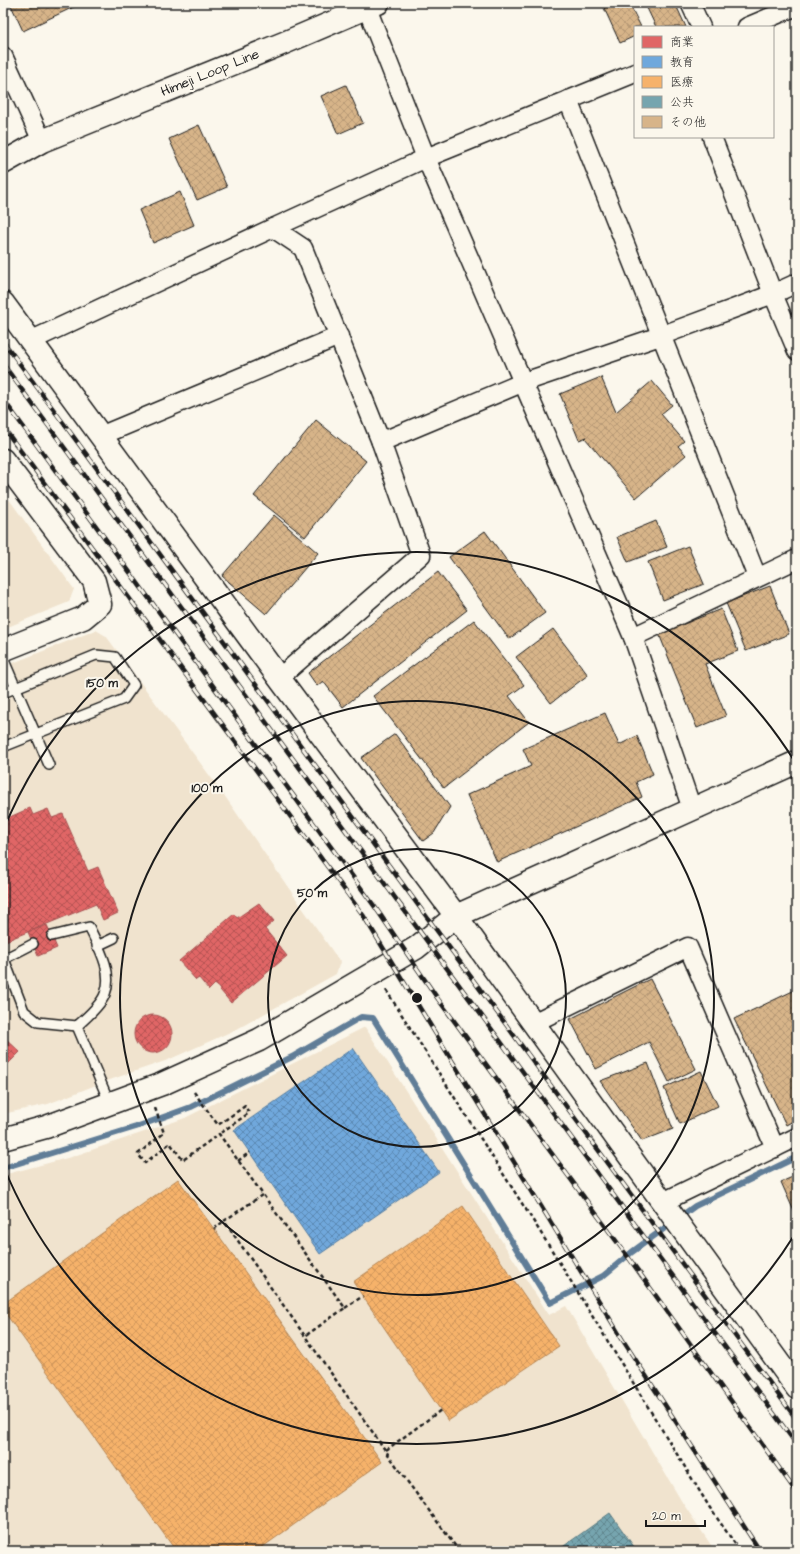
<svg xmlns="http://www.w3.org/2000/svg" width="800" height="1554" viewBox="0 0 800 1554" font-family="'Architects Daughter','Klee One',sans-serif">
  <style>
    .built { fill: #f0e3ce }
    .shops { fill: url(#shops-cross-hatch); stroke: #a55050 }
    .schools { fill: url(#schools-cross-hatch); stroke: #567ea2 }
    .health { fill: url(#health-cross-hatch); stroke: #b58553 }
    .public { fill: url(#public-cross-hatch); stroke: #5b7c83 }
    .lines { fill: none; stroke-linecap: round; stroke-linejoin: round }
    .stream { stroke: #617d97; stroke-width: 6 }
    .building { fill: url(#building-cross-hatch); stroke: #1c1c1c }
    .service-casing { stroke: #1c1c1c; stroke-width: 12 }
    .minor-casing { stroke: #1c1c1c; stroke-width: 21 }
    .tertiary-casing { stroke: #1c1c1c; stroke-width: 25 }
    .secondary-casing { stroke: #1c1c1c; stroke-width: 25 }
    .path { stroke: #1c1c1c; stroke-width: 2.5; stroke-dasharray: 4 3; stroke-linecap: butt }
    .service { stroke: #fbf7ec; stroke-width: 9 }
    .minor { stroke: #fbf7ec; stroke-width: 18 }
    .tertiary { stroke: #fbf7ec; stroke-width: 22 }
    .secondary { stroke: #fbf7ec; stroke-width: 22 }
    .rail-casing { stroke: #1c1c1c; stroke-width: 4.5 }
    .rail { stroke: #fbf7ec; stroke-width: 3; stroke-dasharray: 9; stroke-linecap: butt }
    .ring { fill: none; stroke: #1c1c1c; stroke-width: 2 }
    .labels { text-anchor: middle; dominant-baseline: central; stroke-width: 4; stroke-linejoin: round; paint-order: stroke }
    .street-label { font-size: 14px; fill: #1c1c1c; stroke: #fbf7ec }
    .centre { fill: #1c1c1c; stroke: #fbf7ec; stroke-width: 2 }
    .ring-label { font-size: 12px; text-anchor: middle; font-weight: bold; fill: #1c1c1c; stroke: #fbf7ec; stroke-width: 4; stroke-linejoin: round; paint-order: stroke }
  </style>
  <defs>
    <pattern id="shops-cross-hatch" width="8" height="8" patternUnits="userSpaceOnUse"><rect width="8" height="8" fill="#e06666"/><path d="M0 0l8 8M0 8l8-8" fill="none" stroke="#b55353"/></pattern>
    <pattern id="schools-cross-hatch" width="8" height="8" patternUnits="userSpaceOnUse"><rect width="8" height="8" fill="#6fa8dc"/><path d="M0 0l8 8M0 8l8-8" fill="none" stroke="#5a88b2"/></pattern>
    <pattern id="health-cross-hatch" width="8" height="8" patternUnits="userSpaceOnUse"><rect width="8" height="8" fill="#f6b26b"/><path d="M0 0l8 8M0 8l8-8" fill="none" stroke="#d2985c"/></pattern>
    <pattern id="public-cross-hatch" width="8" height="8" patternUnits="userSpaceOnUse"><rect width="8" height="8" fill="#76a5af"/><path d="M0 0l8 8M0 8l8-8" fill="none" stroke="#60868e"/></pattern>
    <pattern id="building-cross-hatch" width="8" height="8" patternUnits="userSpaceOnUse"><rect width="8" height="8" fill="#d7b489"/><path d="M0 0l8 8M0 8l8-8" fill="none" stroke="#b89a76"/></pattern>
  </defs>
  <rect width="100%" height="100%" fill="#fbf7ec"/>
  <filter id="ink" filterUnits="userSpaceOnUse"><feTurbulence type="fractalNoise" baseFrequency=".025" numOctaves="2"/><feDisplacementMap in="SourceGraphic" scale="8" xChannelSelector="R" yChannelSelector="G"/><feConvolveMatrix kernelMatrix="1 2 1 2 8 2 1 2 1" color-interpolation-filters="sRGB"/></filter>
  <g filter="url(#ink)">
    <g class="built">
      <polygon points="3,491 74,589 69,602 3,629"/>
      <polygon points="96,630 106,636 224,795 340,962 336,974 237,1029 168,1060 101,1083 48,1104 3,1114 3,667"/>
      <polygon points="365,1027 549,1315 566,1306 682,1502 715,1551 3,1551 3,1175 71,1157 185,1118"/>
    </g>
    <g class="shops">
      <polygon points="30,808 33,815 48,809 52,818 63,814 88,871 98,867 118,913 103,920 96,904 3,942 3,820"/>
      <polygon points="259,903 274,921 265,929 287,956 231,1003 215,984 209,990 199,978 196,980 179,961 234,914 237,918"/>
      <polygon points="47,925 57,948 38,956 28,932"/>
      <circle cx="153" cy="1034" r="19"/>
      <polygon points="3,1036 20,1052 3,1069"/>
    </g>
    <polygon class="schools" points="353,1048 439,1172 320,1254 234,1130"/>
    <g class="health">
      <polygon points="178,1179 382,1462 257,1551 176,1551 3,1310 3,1304"/>
      <polygon points="463,1206 559,1346 448,1421 353,1282"/>
    </g>
    <polygon class="public" points="610,1513 637,1551 557,1551"/>
    <g class="lines">
      <polyline class="stream" points="3,1168 136,1127 191,1107 292,1057 361,1017 373,1018 550,1303 603,1276 632,1252 695,1206 797,1157"/>
    </g>
    <g class="building">
      <polygon points="10,3 82,3 23,31"/>
      <polygon points="615,3 629,3 641,27 635,27 635,36 620,43 604,8"/>
      <polygon points="658,3 675,3 686,27 656,27 647,8"/>
      <polygon points="346,85 363,123 338,134 321,96"/>
      <polygon points="199,125 227,187 197,200 169,139"/>
      <polygon points="180,192 194,225 153,243 139,210"/>
      <polygon points="601,377 616,412 652,381 672,405 661,414 684,441 678,446 686,455 636,498 585,438 587,437 579,440 560,394"/>
      <polygon points="316,420 366,461 305,537 254,496"/>
      <polygon points="274,515 318,553 266,614 222,576"/>
      <polygon points="656,521 667,547 628,562 617,537"/>
      <polygon points="485,531 545,613 509,639 449,557"/>
      <polygon points="688,546 704,584 663,600 648,562"/>
      <polygon points="438,572 467,610 343,707 323,681 317,686 308,673"/>
      <polygon points="770,586 789,634 746,651 726,603"/>
      <polygon points="721,609 738,651 705,664 726,716 697,728 659,634"/>
      <polygon points="474,620 524,685 509,696 529,722 444,788 373,696"/>
      <polygon points="553,629 588,675 551,703 516,657"/>
      <polygon points="605,713 619,745 637,736 653,774 636,782 642,797 497,862 467,795 531,766 523,749"/>
      <polygon points="395,734 450,807 434,833 423,841 361,758"/>
      <polygon points="650,979 696,1069 669,1082 649,1042 596,1069 570,1019"/>
      <polygon points="797,989 797,1119 786,1125 734,1019"/>
      <polygon points="648,1063 673,1129 642,1141 600,1081"/>
      <polygon points="701,1071 718,1106 680,1124 664,1088"/>
      <polygon points="797,1175 797,1218 781,1182"/>
    </g>
    <g class="lines">
      <g class="service-casing">
        <g id="service">
          <polyline points="3,658 49,765"/>
          <polyline points="3,693 96,655 115,657 134,685 124,699 3,747"/>
          <path d="M33 944 4 959 24 1011 38 1022 77 1026C85 1019 102 1003 105 994 114 972 98 946 89 927L52 936"/>
          <polyline points="97,946 114,938"/>
          <polyline points="77,1026 110,1104"/>
        </g>
      </g>
      <g class="minor-casing">
        <g id="minor">
          <polyline points="365,3 426,158 633,637 692,809"/>
          <polyline points="690,3 701,27"/>
          <polyline points="747,27 797,6"/>
          <polyline points="3,56 42,141"/>
          <polyline points="568,100 757,577"/>
          <polyline points="712,137 773,294 797,351"/>
          <polyline points="273,228 426,158 635,73"/>
          <polyline points="30,341 273,228 303,248 381,442"/>
          <polyline points="100,436 339,336"/>
          <polyline points="633,637 797,559"/>
          <polyline points="279,678 421,555 381,442 524,382 660,336 773,294 797,283"/>
          <polyline points="533,1023 688,947 775,1148"/>
          <polyline points="663,1202 797,1137"/>
        </g>
      </g>
      <g class="tertiary-casing">
        <g id="tertiary">
          <polyline points="3,303 279,678 456,916 797,1388"/>
          <polyline points="3,460 94,581 100,604 83,618 3,650"/>
          <polyline points="3,1139 46,1127 162,1084 259,1040 416,948 456,916 797,762"/>
        </g>
      </g>
      <g class="secondary-casing">
        <polyline id="secondary" points="3,163 42,141 284,43 378,3"/>
      </g>
      <g class="path">
        <polyline points="386,990 553,1252 710,1508 740,1551"/>
        <polyline points="194,1092 218,1125 245,1106 249,1113 219,1134"/>
        <polyline points="155,1108 164,1133 138,1154 145,1163 170,1143 183,1160 219,1134 345,1308 305,1336"/>
        <polyline points="238,1161 250,1152"/>
        <polyline points="262,1195 224,1221 407,1481 459,1551"/>
        <polyline points="214,1229 224,1221"/>
        <polyline points="345,1308 363,1296"/>
        <polyline points="386,1450 441,1410"/>
      </g>
      <use href="#service" class="service"/>
      <use href="#minor" class="minor"/>
      <use href="#tertiary" class="tertiary"/>
      <use href="#secondary" class="secondary"/>
      <g class="rail-casing">
        <g id="rail">
          <polyline points="3,341 797,1420"/>
          <polyline points="3,364 797,1445"/>
          <polyline points="3,399 375,907 438,999 631,1261 797,1493"/>
          <polyline points="3,427 363,915 624,1342 760,1551"/>
        </g>
      </g>
      <use href="#rail" class="rail"/>
    </g>
  </g>
  <g class="ring">
    <circle cx="417" cy="998" r="149"/>
    <circle cx="417" cy="998" r="297"/>
    <path d="M795 1234A446 446 0 0 1 3 1165M3 831A446 446 0 0 1 795 762"/>
  </g>
  <g class="labels">
    <g class="street-label">
      <text transform="translate(210 73) rotate(-22)">Himeji Loop Line</text>
    </g>
  </g>
  <circle cx="417" cy="998" r="6" class="centre"/>
  <g class="ring-label">
    <text x="102" y="687">150 m</text>
    <text x="207" y="792">100 m</text>
    <text x="312" y="897">50 m</text>
  </g>
  <rect width="800" height="1554" fill="none" stroke="#fbf7ec" stroke-width="16"/>
  <rect x="8" y="8" width="784" height="1538" fill="none" stroke="#1c1c1c" stroke-width="1.5" filter="url(#ink)"/>
  <rect x="634" y="26" width="140" height="112" fill="#fbf7ec" stroke="#a29f99"/>
  <rect x="642" y="36" width="20" height="12" fill="#e06666" stroke="#a29f99"/>
  <text x="670" y="46" font-size="12" fill="#1c1c1c">商業</text>
  <rect x="642" y="56" width="20" height="12" fill="#6fa8dc" stroke="#a29f99"/>
  <text x="670" y="66" font-size="12" fill="#1c1c1c">教育</text>
  <rect x="642" y="76" width="20" height="12" fill="#f6b26b" stroke="#a29f99"/>
  <text x="670" y="86" font-size="12" fill="#1c1c1c">医療</text>
  <rect x="642" y="96" width="20" height="12" fill="#76a5af" stroke="#a29f99"/>
  <text x="670" y="106" font-size="12" fill="#1c1c1c">公共</text>
  <rect x="642" y="116" width="20" height="12" fill="#d7b489" stroke="#a29f99"/>
  <text x="670" y="126" font-size="12" fill="#1c1c1c">その他</text>
  <path d="M646 1520v6h59v-6" fill="none" stroke="#1c1c1c" stroke-width="2"/>
  <text x="652" y="1520" font-size="12" fill="#1c1c1c" stroke="#fbf7ec" stroke-width="3" paint-order="stroke">20 m</text>
</svg>
